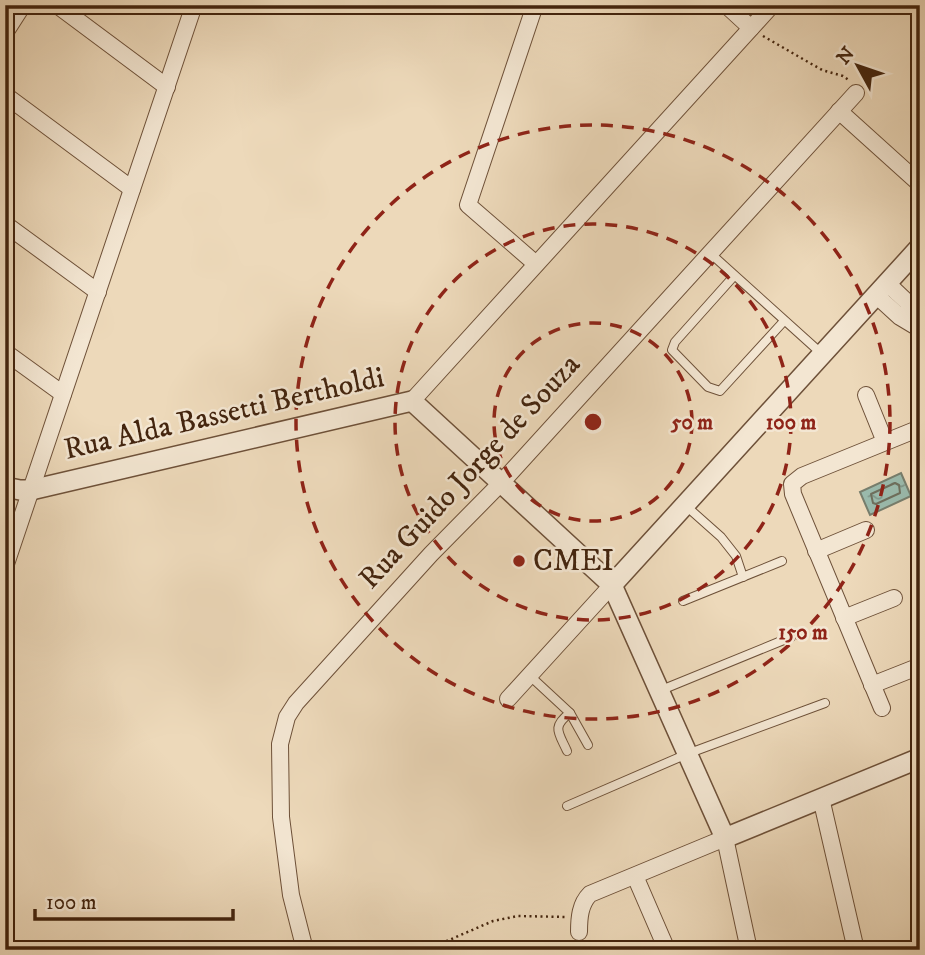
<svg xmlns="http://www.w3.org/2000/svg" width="925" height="955" viewBox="0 0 925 955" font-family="'IM FELL DW Pica',serif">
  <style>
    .water { fill: url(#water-ripples); stroke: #777e6d; stroke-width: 2 }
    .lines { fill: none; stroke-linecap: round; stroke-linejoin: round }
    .shore { stroke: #6e6f5d; stroke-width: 2 }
    .service-casing { stroke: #6e5139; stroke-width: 10 }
    .minor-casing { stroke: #6e5139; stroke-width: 18 }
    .tertiary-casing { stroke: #6e5139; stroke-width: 22 }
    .path { stroke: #43240e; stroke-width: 2.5; stroke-dasharray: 2 3.5; stroke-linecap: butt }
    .service { stroke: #f3e6d2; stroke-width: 8 }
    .minor { stroke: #f3e6d2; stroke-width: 16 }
    .tertiary { stroke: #f3e6d2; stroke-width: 19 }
    .ring { fill: none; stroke: #8f2418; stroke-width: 3.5; stroke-dasharray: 12 9 }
    .poi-dot { fill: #8f2418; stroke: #f3e6d2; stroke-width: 2.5 }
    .labels { text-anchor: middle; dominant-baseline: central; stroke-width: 5; stroke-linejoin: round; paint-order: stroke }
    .street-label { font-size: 30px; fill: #43240e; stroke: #f3e6d2 }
    .poi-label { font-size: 30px; fill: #43240e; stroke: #f3e6d2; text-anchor: start }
    .centre { fill: #8f2418; stroke: #f3e6d2; stroke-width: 3.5 }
    .ring-label { font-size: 21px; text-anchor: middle; font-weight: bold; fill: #8f2418; stroke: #f3e6d2; stroke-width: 5; stroke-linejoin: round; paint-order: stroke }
  </style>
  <defs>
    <pattern id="water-ripples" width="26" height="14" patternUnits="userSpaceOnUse" patternTransform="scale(1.75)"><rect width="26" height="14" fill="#9abaac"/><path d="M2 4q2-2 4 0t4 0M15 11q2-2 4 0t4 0" fill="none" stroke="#7f978a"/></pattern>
  </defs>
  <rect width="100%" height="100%" fill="#edd9ba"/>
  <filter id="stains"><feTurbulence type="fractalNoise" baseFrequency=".00286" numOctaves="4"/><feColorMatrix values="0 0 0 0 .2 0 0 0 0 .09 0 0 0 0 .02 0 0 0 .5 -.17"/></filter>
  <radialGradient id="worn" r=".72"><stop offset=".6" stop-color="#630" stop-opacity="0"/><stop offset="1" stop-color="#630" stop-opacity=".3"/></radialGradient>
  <polygon class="water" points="901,473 911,496 870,515 860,492"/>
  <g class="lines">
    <polygon class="shore" points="895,483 899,485 900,493 876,504 873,503 871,494"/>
    <g class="service-casing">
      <g id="service">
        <polyline points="710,253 822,354"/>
        <polyline points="734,276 675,342 672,350 708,387 720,391 784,321"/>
        <polyline points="685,505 721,537 736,556 743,577"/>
        <polyline points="683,601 782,561"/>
        <polyline points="529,675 570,713 588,745"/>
        <polyline points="659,691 791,637"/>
        <path d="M567 751C559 733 551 727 570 713"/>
        <polyline points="567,806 687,754 825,703"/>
      </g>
    </g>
    <g class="minor-casing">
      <g id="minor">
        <polyline points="57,5 167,87"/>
        <polyline points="535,5 468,205 536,264"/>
        <polyline points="726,5 751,28"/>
        <polyline points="5,33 23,5"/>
        <polyline points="5,95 132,189"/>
        <polyline points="839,111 920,184"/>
        <polyline points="5,224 98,292"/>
        <polyline points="887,283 907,302 920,328"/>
        <polyline points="876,295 900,317 920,329"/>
        <polyline points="5,352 63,394"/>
        <polyline points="866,395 885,442"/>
        <polyline points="412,401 772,5"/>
        <polyline points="816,551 866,530"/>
        <polyline points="5,567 194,5"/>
        <polyline points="844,618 894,598"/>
        <polyline points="872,685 920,666"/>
        <polyline points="508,699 612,585"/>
        <polyline points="882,708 793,494 792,484 802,476 920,428"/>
        <polyline points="821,798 856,950"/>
        <polyline points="635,876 667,950"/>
        <path d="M579 932C579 918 580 904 590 894L725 838 749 950"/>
        <polyline points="305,950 291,895 281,817 280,744 287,717 296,703 431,554 501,483 856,93"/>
      </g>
    </g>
    <g class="tertiary-casing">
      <g id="tertiary">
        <polyline points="5,487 20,490 31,490 412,401 612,585 725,838 920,758"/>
        <polyline points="612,585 920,247"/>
      </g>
    </g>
    <g class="path">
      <polyline points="763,36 822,70 843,76 850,81"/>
      <polyline points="426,950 493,921 518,916 566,917"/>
    </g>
    <use href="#service" class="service"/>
    <use href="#minor" class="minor"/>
    <use href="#tertiary" class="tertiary"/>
  </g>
  <g class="ring">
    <circle cx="593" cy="422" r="99"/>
    <circle cx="593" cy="422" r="198"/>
    <circle cx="593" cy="422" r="297"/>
  </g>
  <circle class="poi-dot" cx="519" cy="561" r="7"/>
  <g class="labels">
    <g class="street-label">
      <text transform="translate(224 414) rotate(-13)">Rua Alda Bassetti Bertholdi</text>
      <text transform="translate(470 472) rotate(-47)">Rua Guido Jorge de Souza</text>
    </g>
    <g class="poi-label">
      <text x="533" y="561">CMEI</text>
    </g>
  </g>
  <circle cx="593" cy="422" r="10" class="centre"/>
  <g class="ring-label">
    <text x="692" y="429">50 m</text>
    <text x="791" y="429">100 m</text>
    <text x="803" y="639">150 m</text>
  </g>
  <rect width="925" height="955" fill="none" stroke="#edd9ba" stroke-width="28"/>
  <rect x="7" y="7" width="911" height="941" fill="none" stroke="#43240e" stroke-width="3.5"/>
  <rect x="14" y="14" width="897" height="927" fill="none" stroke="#43240e" stroke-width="2"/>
  <g transform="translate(858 66) rotate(310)" stroke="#f3e6d2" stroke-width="5" paint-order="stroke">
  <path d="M0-5L12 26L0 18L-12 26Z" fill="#43240e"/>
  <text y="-10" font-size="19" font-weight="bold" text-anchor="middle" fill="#43240e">N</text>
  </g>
  <path d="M35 909v10h198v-10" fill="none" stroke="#43240e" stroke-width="3.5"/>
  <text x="46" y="909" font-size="21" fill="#43240e" stroke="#f3e6d2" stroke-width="5" paint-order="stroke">100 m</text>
  <rect width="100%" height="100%" filter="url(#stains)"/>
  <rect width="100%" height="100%" fill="url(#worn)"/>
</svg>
